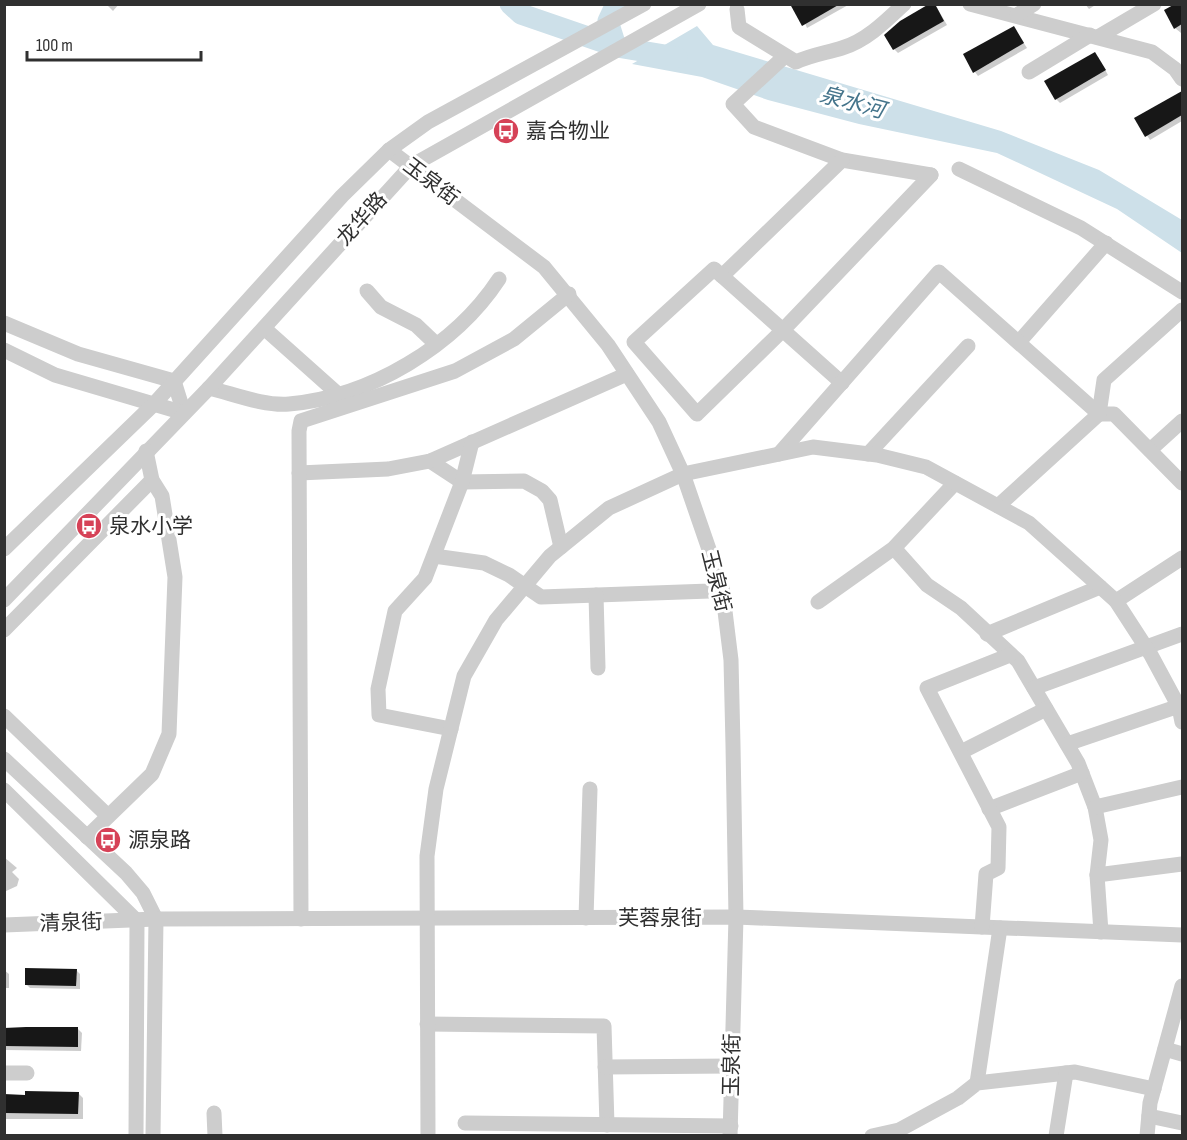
<svg xmlns="http://www.w3.org/2000/svg" width="1187" height="1140" viewBox="0 0 1187 1140" font-family="'Sofia Sans Condensed','Noto Sans SC',sans-serif">
  <style>
    .water { fill: #cde0e9 }
    .shadow { fill: #0003 }
    .lines { fill: none; stroke-linecap: round; stroke-linejoin: round }
    .river { stroke: #cde0e9; stroke-width: 21 }
    .building { fill: #171717 }
    .minor { stroke: #cdcdcd; stroke-width: 15 }
    .labels { text-anchor: middle; dominant-baseline: central; stroke-width: 6; stroke-linejoin: round; paint-order: stroke }
    .poi-label { font-size: 21px; fill: #303030; stroke: #fff; text-anchor: start }
    .street-label { font-size: 21px; fill: #303030; stroke: #fff }
    .water-label { font-size: 22px; font-style: italic; fill: #44748b; stroke: #fff }
  </style>
  <rect width="100%" height="100%" fill="#fff"/>
  <polygon class="water" points="697,26 713,45 1001,131 1099,170 1182,220 1182,253 1117,209 997,153 859,124 768,100 702,77 632,64"/>
  <g class="shadow">
    <polygon points="106,4 119,4 113,11"/>
    <polygon points="797,4 850,4 807,28"/>
    <polygon points="1085,4 1097,4 1089,9"/>
    <polygon points="1178,4 1182,4 1181,33 1175,28"/>
    <polygon points="937,8 947,25 898,53 894,49"/>
    <polygon points="1014,28 1027,48 978,76 975,72"/>
    <polygon points="1098,57 1108,75 1060,103 1056,99"/>
    <polygon points="1182,93 1182,121 1150,140 1136,119"/>
    <polygon points="4,857 17,868 12,872 19,879 17,886 4,892"/>
    <polygon points="4,970 9,974 9,988 4,988"/>
    <polygon points="76,970 80,974 80,989 30,988 26,984"/>
    <polygon points="4,1029 78,1029 82,1033 81,1051 4,1050"/>
    <polygon points="78,1093 83,1098 83,1119 4,1119 4,1096"/>
  </g>
  <g class="lines">
    <g class="river">
      <polyline points="510,4 521,14 617,47 677,57"/>
      <polyline points="614,40 608,21 616,4"/>
    </g>
  </g>
  <g class="building">
    <polygon points="790,4 840,4 802,26"/>
    <polygon points="929,4 935,4 944,21 893,50 884,35 900,21"/>
    <polygon points="1175,4 1182,4 1182,24 1174,29 1164,10"/>
    <polygon points="1014,26 1024,43 973,73 963,54"/>
    <polygon points="1095,52 1106,70 1055,100 1044,81"/>
    <polygon points="1182,91 1182,115 1145,137 1134,118"/>
    <polygon points="25,968 77,969 76,986 25,985"/>
    <polygon points="26,1027 78,1027 78,1047 4,1046 4,1028"/>
    <polygon points="25,1091 79,1092 78,1114 4,1113 4,1094 25,1095"/>
  </g>
  <g class="lines">
    <g class="minor">
      <polyline points="970,4 1152,52 1175,69 1182,79"/>
      <path d="M737 9 739 27 796 62C811 55 826 53 842 48 866 41 886 21 904 4"/>
      <polyline points="1017,15 1034,4"/>
      <polyline points="1098,37 1154,4"/>
      <polyline points="785,56 733,104 754,127 842,160 931,175"/>
      <polyline points="1029,72 1090,35"/>
      <polyline points="389,150 544,267 608,345 659,422 683,474 722,587 731,660 733,745 736,917 730,1136"/>
      <polyline points="959,169 1081,228 1182,292"/>
      <polyline points="722,276 842,160"/>
      <polyline points="367,291 381,307 416,325 436,344"/>
      <polyline points="4,323 78,354 174,381 184,413"/>
      <polyline points="264,328 338,394"/>
      <polyline points="1019,342 1106,243"/>
      <polyline points="4,350 55,375 184,413"/>
      <polyline points="842,383 722,276 714,269 634,342 697,414 783,330 931,175"/>
      <path d="M209 388C234 394 263 406 289 404 370 397 455 346 499 279"/>
      <polyline points="1150,450 1182,421"/>
      <polyline points="779,454 939,272 1099,414 1114,414 1182,483"/>
      <polyline points="868,454 968,346"/>
      <polyline points="430,461 462,482 524,481 542,491 550,500 561,547"/>
      <polyline points="299,473 388,469 430,461 627,374"/>
      <polyline points="998,506 1099,414 1104,380 1182,310"/>
      <polyline points="894,548 927,585 961,608 1018,661 1078,763 1095,807 1101,840 1097,875 1101,932"/>
      <polyline points="4,549 154,404 342,196 389,150 428,122 644,4"/>
      <polyline points="434,556 484,563 509,575 541,597 710,591 722,587"/>
      <polyline points="596,595 598,668"/>
      <polyline points="4,600 209,388 411,166 699,4"/>
      <polyline points="1116,601 1182,558"/>
      <polyline points="818,602 894,548 955,483"/>
      <polyline points="4,630 152,480"/>
      <polyline points="987,634 1100,587"/>
      <polyline points="1034,688 1182,634"/>
      <polyline points="4,716 108,816"/>
      <polyline points="451,729 379,715 378,689 395,611 425,578 462,482 472,442"/>
      <polyline points="1067,744 1182,705"/>
      <polyline points="961,752 1046,709"/>
      <polyline points="4,759 126,873 143,893 156,919 153,1136"/>
      <polyline points="4,790 137,921 136,1136"/>
      <polyline points="1095,807 1182,787"/>
      <polyline points="989,809 1082,773"/>
      <polyline points="87,837 152,774 169,734 175,577 162,496 152,480 146,451"/>
      <polyline points="1097,875 1182,864"/>
      <polyline points="586,918 590,789"/>
      <polyline points="301,919 299,431 301,421 455,371 514,339 569,294"/>
      <polyline points="4,925 156,919 736,917 1182,935"/>
      <polyline points="982,927 986,874 998,868 999,827 927,688 1010,655"/>
      <polyline points="427,1024 604,1026 607,1125"/>
      <polyline points="1165,1049 1182,1054"/>
      <polyline points="605,1067 732,1066"/>
      <polyline points="4,1073 27,1073"/>
      <polyline points="977,1083 1000,928"/>
      <polyline points="214,1113 215,1136"/>
      <polyline points="1149,1116 1182,1123"/>
      <polyline points="465,1123 731,1126"/>
      <polyline points="428,1136 427,856 436,789 464,676 496,620 550,556 609,508 683,474 813,447 877,455 926,467 1029,523 1116,601 1151,655 1179,707 1182,722"/>
      <polyline points="872,1136 899,1130 958,1098 977,1083 1075,1072 1154,1089"/>
      <polyline points="1056,1136 1066,1073"/>
      <polyline points="1147,1136 1150,1103 1182,986"/>
    </g>
  </g>
  <defs>
    <g id="bus-disc" transform="scale(1.35)"><circle r="9.5" fill="#d64257" stroke="#fff"/><path d="M-5-6H5V4H4V6H2V4H-2V6H-4V4H-5ZM-3.5-4V0h7V-4ZM-3.5 1.2v1.5H-2V1.2ZM2 1.2v1.5H3.5V1.2Z" fill="#fff"/></g>
  </defs>
  <g fill-rule="evenodd">
    <use href="#bus-disc" x="506" y="131"/>
    <use href="#bus-disc" x="89" y="526"/>
    <use href="#bus-disc" x="108" y="840"/>
  </g>
  <g class="labels">
    <g class="poi-label">
      <text x="526" y="131">嘉合物业</text>
      <text x="109" y="526">泉水小学</text>
      <text x="128" y="840">源泉路</text>
    </g>
    <g class="street-label">
      <text transform="translate(431 182) rotate(37)">玉泉街</text>
      <text transform="translate(362 219) rotate(-48)">龙华路</text>
      <text transform="translate(716 581) rotate(76)">玉泉街</text>
      <text x="660" y="918">芙蓉泉街</text>
      <text transform="translate(71 923) rotate(-2)">清泉街</text>
      <text transform="translate(732 1065) rotate(-89)">玉泉街</text>
    </g>
    <g class="water-label">
      <text transform="translate(852 103) rotate(15)">泉水河</text>
    </g>
  </g>
  <rect width="1187" height="1140" fill="none" stroke="#303030" stroke-width="12"/>
  <path d="M27 51v9h174v-9" fill="none" stroke="#303030" stroke-width="3"/>
  <text x="36" y="51" font-size="18" fill="#303030" stroke="#ffffff" stroke-width="4.5" paint-order="stroke">100 m</text>
</svg>
